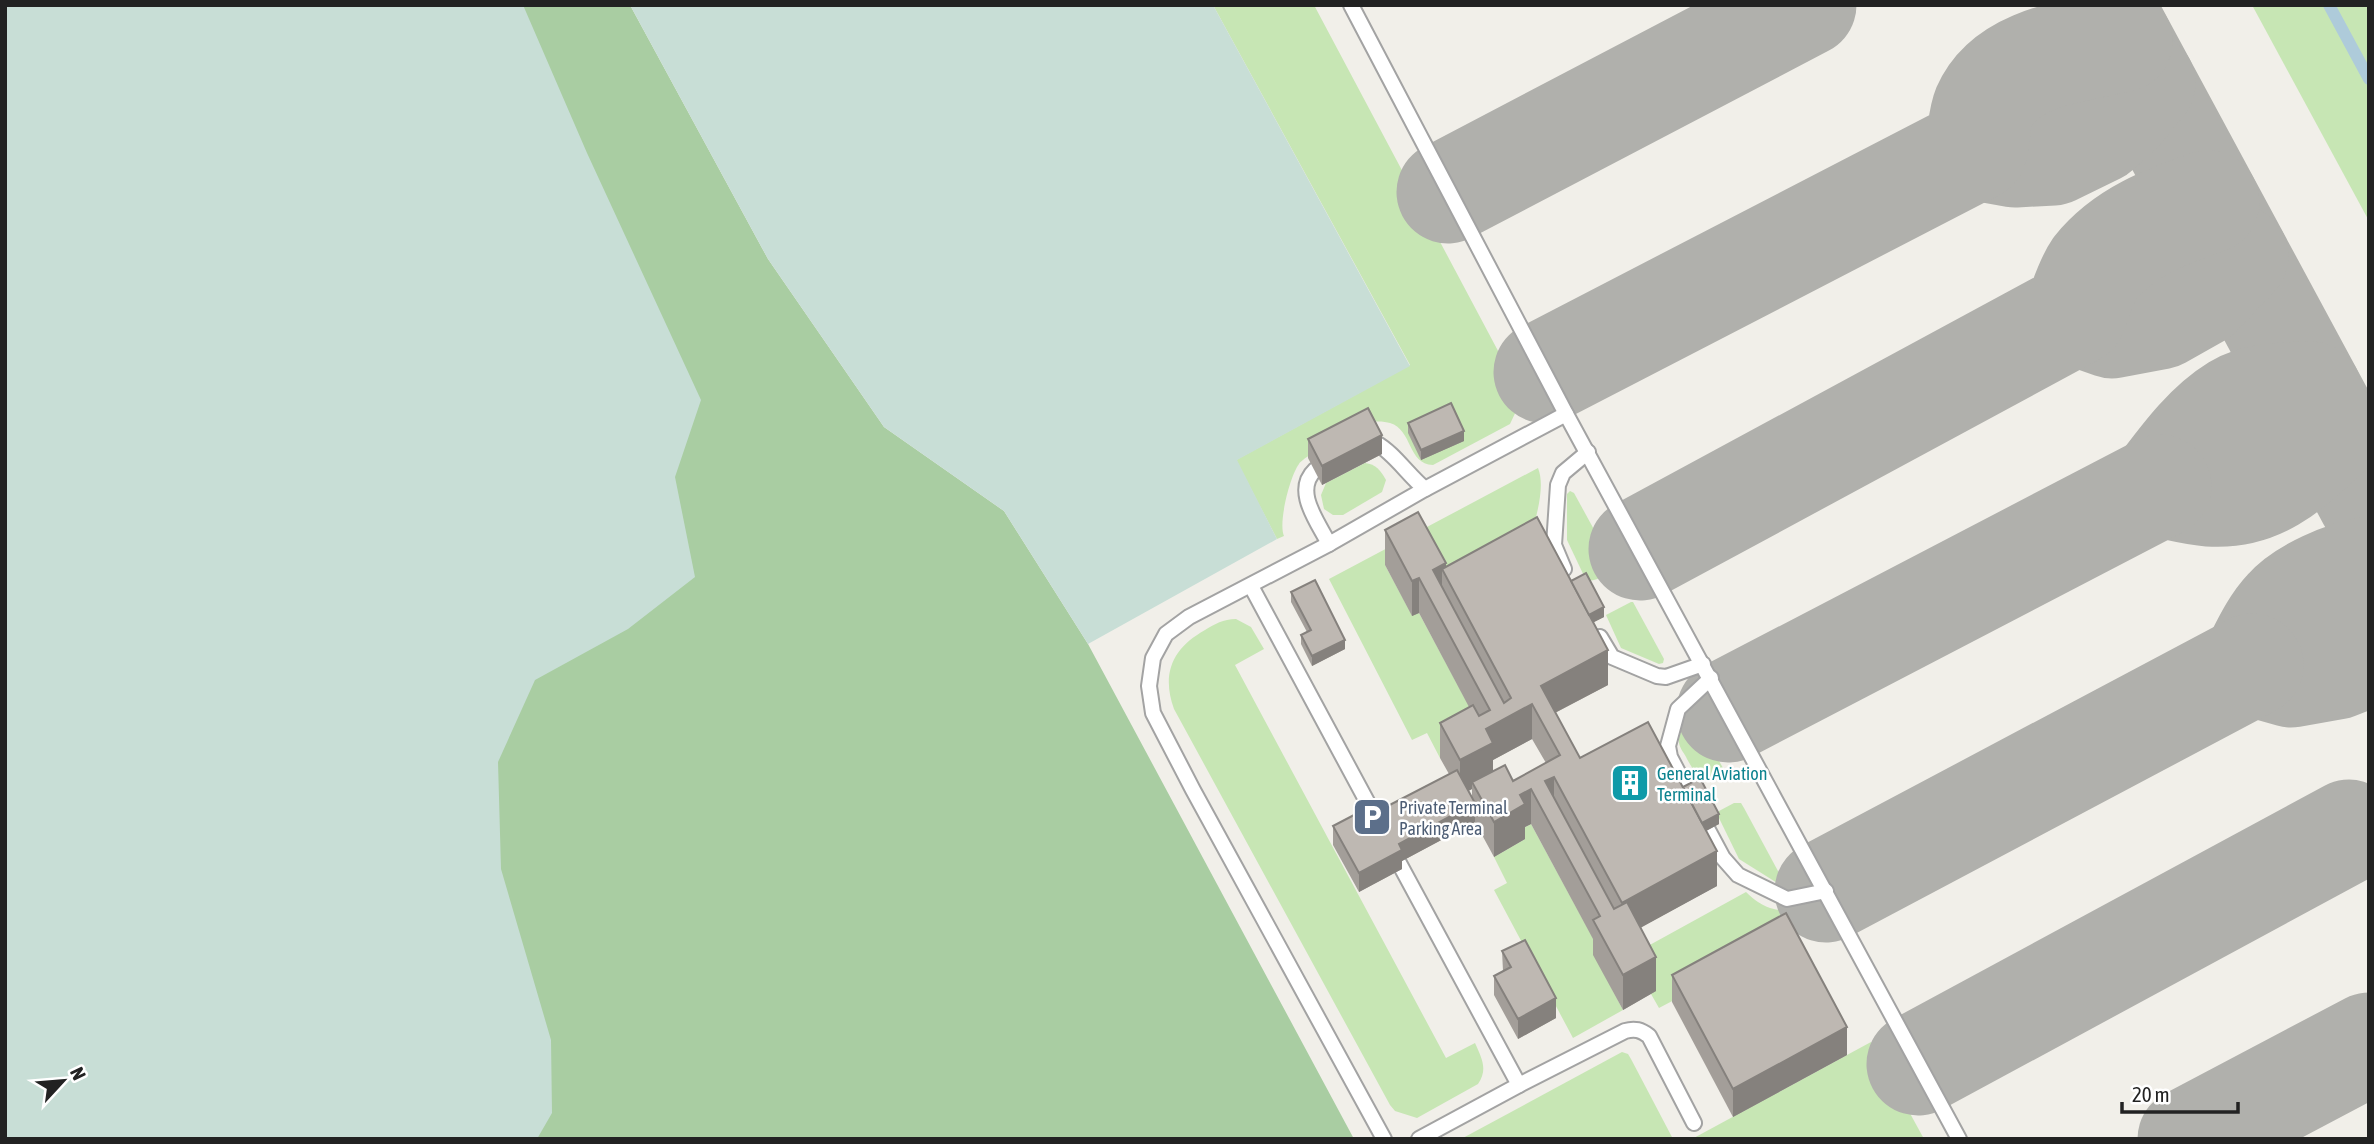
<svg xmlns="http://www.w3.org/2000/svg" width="2374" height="1144" viewBox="0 0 2374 1144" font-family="'Asap Condensed',sans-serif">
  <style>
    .grass { fill: #c7e6b4 }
    .forest { fill: #a9cda2 }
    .wetland { fill: #c8ded6 }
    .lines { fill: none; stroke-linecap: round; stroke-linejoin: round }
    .stream { stroke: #aecbda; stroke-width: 12 }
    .taxiway { stroke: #b0b0ac; stroke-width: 103 }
    .service-casing { stroke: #a3a3a3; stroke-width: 18 }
    .service { stroke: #fff; stroke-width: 14 }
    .wall { fill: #a39e99; fill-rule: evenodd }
    .shaded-wall { fill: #85817d }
    .building { fill: #beb8b2; stroke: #85817d; stroke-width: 2 }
    .labels { text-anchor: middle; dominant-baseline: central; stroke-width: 5; stroke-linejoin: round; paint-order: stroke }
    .culture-label { font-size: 18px; fill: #0d838f; stroke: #fff; text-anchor: start }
    .service-label { font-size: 18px; fill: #4e5e75; stroke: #fff; text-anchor: start }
  </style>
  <rect width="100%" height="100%" fill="#f1efe9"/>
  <g class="grass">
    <path d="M1213 5H1314L1513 379 1520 396 1518 407 1510 424 1433 465C1407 464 1413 430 1390 423 1386 422 1378 421 1374 422 1362 424 1305 455 1299 464 1290 476 1278 523 1284 536L1277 539 1236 460 1410 365Z"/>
    <polygon points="2252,5 2369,5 2369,221"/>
    <path d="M1365 463C1376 464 1381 471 1386 480L1382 492 1343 515H1333L1324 509 1321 495 1326 483Z"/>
    <path d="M1538 468C1546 488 1535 518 1531 539L1441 587 1385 565 1412 615 1419 613 1490 745 1473 740 1440 758 1427 733 1412 740 1329 579Z"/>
    <path d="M1570 491 1574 493 1614 566C1610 574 1594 583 1586 580L1567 540V494Z"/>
    <polygon points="1631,602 1633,602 1664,659 1663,663 1659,664 1621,648 1606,615"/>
    <path d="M1236 619 1251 627 1264 649 1235 665 1446 1058 1475 1043C1482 1059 1488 1069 1478 1084L1417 1118 1395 1111 1390 1105 1174 709C1161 673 1173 648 1205 630 1215 624 1223 619 1236 619Z"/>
    <path d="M1691 714 1694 716 1723 768C1708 794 1696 775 1687 759 1685 754 1680 749 1679 743 1678 735 1685 724 1687 716Z"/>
    <polygon points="1734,803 1741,803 1744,808 1786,886 1782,886 1739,859 1718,816 1719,811"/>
    <polygon points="1531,824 1600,951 1594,955 1623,1010 1573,1038 1494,890 1507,883 1494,857 1525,839 1520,830"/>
    <path d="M1746 892C1768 913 1776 908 1801 914L1810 928 1659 1008 1651 994 1637 952Z"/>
    <polygon points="1871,1042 1924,1139 1692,1139 1847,1055"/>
    <polygon points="1622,1052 1628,1054 1631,1059 1673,1139 1461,1139"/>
  </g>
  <polygon class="forest" points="5,5 630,5 768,259 884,427 1004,511 1088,644 1354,1139 5,1139"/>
  <g class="wetland">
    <polygon points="5,5 523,5 587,153 701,400 675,477 695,577 628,629 535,680 498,762 501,869 551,1040 552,1113 537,1139 5,1139"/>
    <polygon points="630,5 1213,5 1410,366 1237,460 1277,539 1088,644 1004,511 884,427 768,259"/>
  </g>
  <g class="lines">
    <polyline class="stream" points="2329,5 2369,79"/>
    <g class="taxiway">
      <polyline points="2102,5 2369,500"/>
      <polyline points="1976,149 2015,156 2053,154 2098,132 2121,111 2144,83"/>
      <polyline points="1448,192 1805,5"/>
      <polyline points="2075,314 2112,327 2160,318 2199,296 2237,256"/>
      <path d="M1545 372 1976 149C1979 136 1979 119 1984 107 2006 57 2074 51 2121 41"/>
      <path d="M2311 393C2287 394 2257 393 2236 406 2205 425 2182 457 2160 486 2176 489 2193 494 2209 495 2264 499 2295 465 2332 431"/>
      <path d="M1640 549 2075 314C2081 300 2086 281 2095 268 2124 232 2165 217 2208 202"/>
      <path d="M2369 568C2345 572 2302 590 2286 609 2271 625 2262 646 2252 665L2291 676 2336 668 2369 655"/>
      <polyline points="1728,711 2160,486"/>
      <polyline points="1826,891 2252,665"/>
      <polyline points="1918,1064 2349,831"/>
      <polyline points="2189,1139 2369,1044"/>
    </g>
    <g class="service-casing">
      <g id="service">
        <polyline points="1351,5 1566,414 1959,1139"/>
        <path d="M1376 443C1394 453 1408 475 1425 489"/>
        <path d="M1315 470C1293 491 1318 522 1329 544"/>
        <polyline points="1564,569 1554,545 1558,485 1563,473 1588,452"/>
        <polyline points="1251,586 1378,822"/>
        <polyline points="1600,637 1612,657 1657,676 1666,677 1703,664"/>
        <polyline points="1689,793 1670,757 1668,746 1678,709 1711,678"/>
        <polyline points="1708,830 1723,858 1738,875 1787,899 1826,891"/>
        <polyline points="1399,863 1519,1085 1419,1139"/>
        <path d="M1519 1085 1625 1031C1635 1028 1641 1030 1649 1036L1694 1123"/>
        <polyline points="1384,1139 1193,790 1153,713 1149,686 1153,658 1166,634 1189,617 1329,544 1425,489 1566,414"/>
      </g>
    </g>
    <use href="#service" class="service"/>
  </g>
  <g class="wall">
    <polygon points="1408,423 1464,441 1421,460 1408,433"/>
    <polygon points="1308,439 1382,454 1322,485 1308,458"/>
    <path d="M1385 530 1446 566 1571 581 1604 617 1593 622 1608 685 1555 713 1580 758 1683 787 1719 824 1706 831 1717 886 1641 927 1656 991 1623 1010 1593 955V939L1531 824 1525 827V839L1494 857 1475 822 1402 861V869L1359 892 1333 845V826L1380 810 1449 774 1440 758V723L1469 707 1419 613 1412 616 1385 565ZM1532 739 1546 763 1513 781 1493 772V760ZM1472 789V799L1468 791Z"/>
    <polygon points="1291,592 1345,649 1312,666 1301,644 1301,635 1307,632 1291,602"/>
    <polygon points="1502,951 1556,1018 1518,1039 1494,995 1494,976 1503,971"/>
    <polygon points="1672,975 1847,1055 1733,1117 1672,1002"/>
  </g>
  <g class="shaded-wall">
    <polygon points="1464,431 1464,441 1421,460 1421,450"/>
    <polygon points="1382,435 1382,454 1322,485 1322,466"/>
    <polygon points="1446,563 1446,577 1442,569 1442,600 1433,570"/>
    <polygon points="1419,578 1419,613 1412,616 1412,581"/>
    <polygon points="1604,607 1604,617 1579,630 1579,620"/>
    <polygon points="1345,640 1345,649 1312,666 1312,656"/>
    <polygon points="1608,650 1608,685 1541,720 1541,686"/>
    <polygon points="1532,704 1532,739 1493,760 1493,778 1472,782 1472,789 1460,795 1460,760 1486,729"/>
    <polygon points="1554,777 1554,811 1545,816 1545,781"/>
    <polygon points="1531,789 1531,824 1525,827 1525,839 1494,857 1494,822 1520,795"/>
    <polygon points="1475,803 1475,822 1402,861 1402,869 1359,892 1359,873 1399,844"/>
    <polygon points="1719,814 1719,824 1691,839 1691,829"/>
    <polygon points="1717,851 1717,886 1622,938 1622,903"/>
    <polygon points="1656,957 1656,991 1623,1010 1623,975"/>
    <polygon points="1556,998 1556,1018 1518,1039 1518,1019"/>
    <polygon points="1847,1027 1847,1055 1733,1117 1733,1089"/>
  </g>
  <g class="building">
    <polygon points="1451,403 1464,431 1421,450 1408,423"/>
    <polygon points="1368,408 1382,435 1322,466 1308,439"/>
    <polygon points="1418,512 1446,563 1433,570 1504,703 1511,698 1442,569 1537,517 1608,650 1541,686 1580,758 1648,722 1717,851 1622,903 1554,777 1545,781 1614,909 1627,902 1656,957 1623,975 1593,920 1600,916 1531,789 1520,795 1525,804 1494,822 1472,782 1505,765 1513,781 1560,755 1532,704 1486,729 1493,743 1460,760 1440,723 1473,705 1479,716 1490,710 1419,578 1412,581 1385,530"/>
    <polygon points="1586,573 1604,607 1589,615 1571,581"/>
    <polygon points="1315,580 1345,640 1312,656 1301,635 1311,630 1291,592"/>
    <polygon points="1457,770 1475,803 1399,844 1402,850 1359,873 1333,826 1377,803 1380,810"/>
    <polygon points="1700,778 1719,814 1702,823 1683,787"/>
    <polygon points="1786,913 1847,1027 1733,1089 1672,975"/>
    <polygon points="1525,940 1556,998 1518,1019 1494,976 1511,967 1502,951"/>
  </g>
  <defs>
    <g id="building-square" transform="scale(2.0125)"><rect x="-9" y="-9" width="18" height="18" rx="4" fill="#0f9aa8" stroke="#fff"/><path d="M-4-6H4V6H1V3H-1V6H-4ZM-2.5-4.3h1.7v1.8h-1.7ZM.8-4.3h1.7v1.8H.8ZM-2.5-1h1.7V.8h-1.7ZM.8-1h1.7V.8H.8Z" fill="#fff"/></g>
    <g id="parking-square" transform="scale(2.0125)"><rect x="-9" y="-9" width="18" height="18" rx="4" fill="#5c6f8a" stroke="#fff"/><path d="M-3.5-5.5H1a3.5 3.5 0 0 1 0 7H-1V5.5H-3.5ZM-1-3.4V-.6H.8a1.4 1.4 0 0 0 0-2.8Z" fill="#fff"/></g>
  </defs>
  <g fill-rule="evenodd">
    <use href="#building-square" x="1630" y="783"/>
    <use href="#parking-square" x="1372" y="817"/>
  </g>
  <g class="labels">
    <g class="culture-label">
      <text x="1657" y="773">General Aviation<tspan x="1657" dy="21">Terminal</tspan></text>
    </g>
    <g class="service-label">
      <text x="1399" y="807">Private Terminal<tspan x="1399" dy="21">Parking Area</tspan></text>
    </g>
  </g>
  <rect width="2374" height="1144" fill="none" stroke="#222222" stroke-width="14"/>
  <g transform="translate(63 1081) rotate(64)" stroke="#ffffff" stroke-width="5" paint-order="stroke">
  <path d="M0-5L12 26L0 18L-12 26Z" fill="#222222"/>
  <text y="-10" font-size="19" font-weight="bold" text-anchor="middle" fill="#222222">N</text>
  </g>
  <path d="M2122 1102v10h116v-10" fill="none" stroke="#222222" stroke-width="3.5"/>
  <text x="2132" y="1102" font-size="21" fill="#222222" stroke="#ffffff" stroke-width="5" paint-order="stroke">20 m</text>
</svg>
